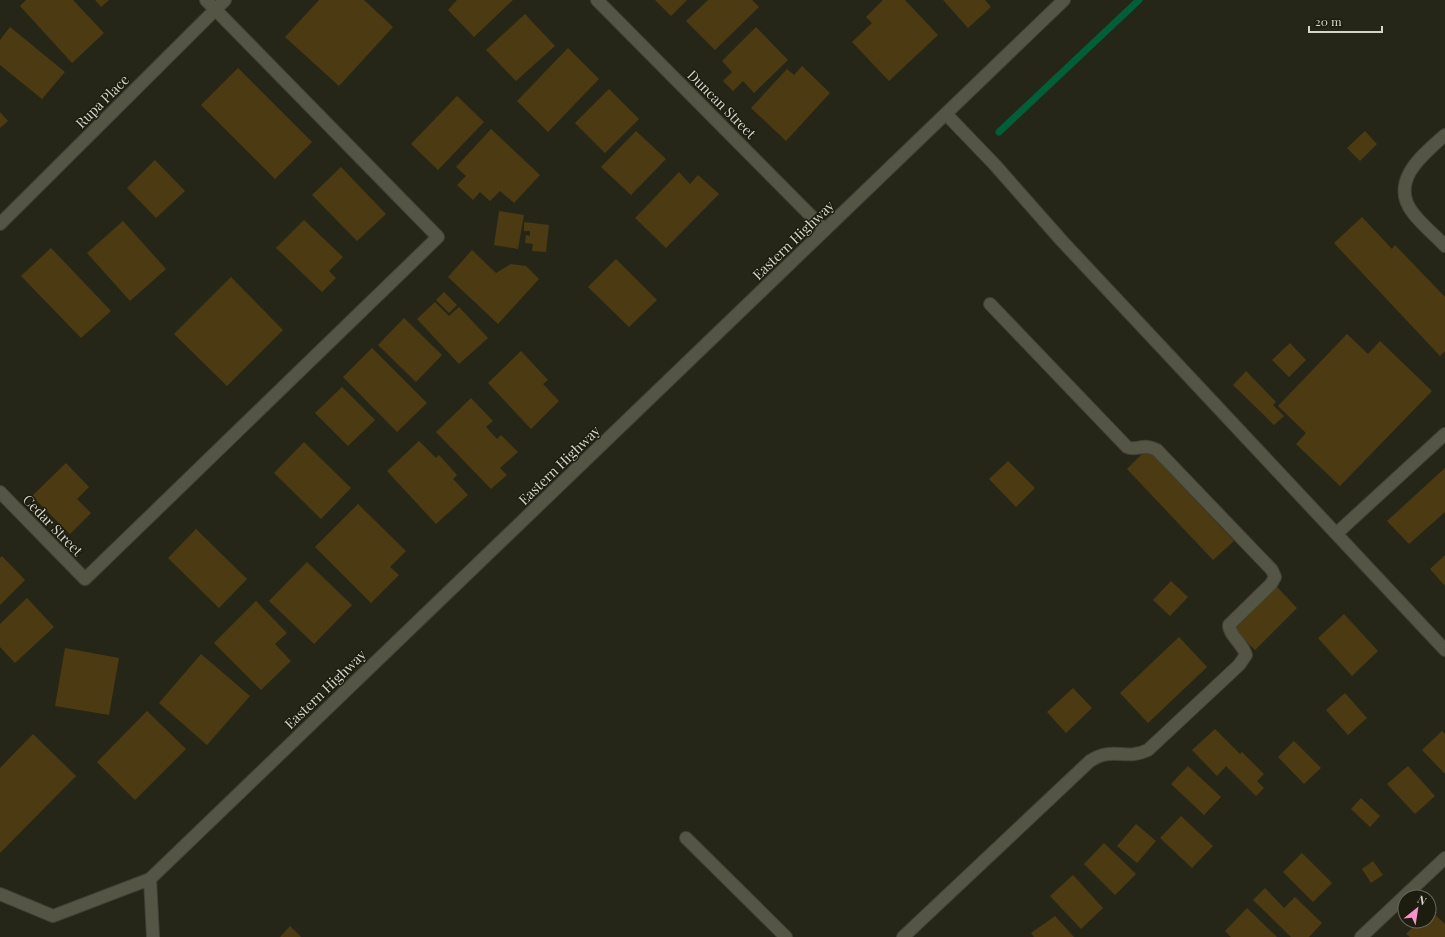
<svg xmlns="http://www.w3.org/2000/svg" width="1445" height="937" viewBox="0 0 1445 937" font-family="'Playfair Display',serif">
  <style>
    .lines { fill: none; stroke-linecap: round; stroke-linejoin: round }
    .stream { stroke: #005e38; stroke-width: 7 }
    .building { fill: #4c3a13 }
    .minor-casing { stroke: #424238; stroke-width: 14 }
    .minor { stroke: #555546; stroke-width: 12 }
    .labels { text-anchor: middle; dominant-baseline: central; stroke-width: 3; stroke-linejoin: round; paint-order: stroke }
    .street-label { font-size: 14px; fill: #d4d5cc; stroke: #1c1c0f }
  </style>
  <rect width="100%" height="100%" fill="#262618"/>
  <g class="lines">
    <polyline class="stream" points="999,132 1139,0"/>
  </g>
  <g class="building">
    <polygon points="26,0 73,0 104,33 72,63 20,6"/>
    <polygon points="95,0 109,0 101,7"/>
    <polygon points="319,0 364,0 393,27 339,86 285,37"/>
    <polygon points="457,0 513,0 474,37 448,10"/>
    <polygon points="655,0 687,0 671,16"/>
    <polygon points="708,0 752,0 759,7 715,50 686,21"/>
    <polygon points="883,0 905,0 938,35 889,81 852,42 872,23 866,17"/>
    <polygon points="943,0 985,0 991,7 968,28"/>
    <polygon points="525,14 555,46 516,81 486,50"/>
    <polygon points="10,27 65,72 42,99 0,65 0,40"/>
    <polygon points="756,27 788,60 754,93 743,81 733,91 723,81 732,72 722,61"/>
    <polygon points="568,48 599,79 548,132 517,101"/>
    <polygon points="802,66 830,93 786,141 751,108 787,69 794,75"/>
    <polygon points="238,68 312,142 275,179 201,105"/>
    <polygon points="609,89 639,119 605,153 575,123"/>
    <polygon points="457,96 484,122 438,170 411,144"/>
    <polygon points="0,112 8,121 0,128"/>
    <polygon points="491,129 540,175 514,203 500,191 490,201 480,192 473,200 457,185 466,176 456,167"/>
    <polygon points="636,131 666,159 631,195 601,167"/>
    <polygon points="1365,131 1377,144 1360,161 1347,148"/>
    <polygon points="155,160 185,191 156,218 127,188"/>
    <polygon points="341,167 386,214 357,241 312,195"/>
    <polygon points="679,172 690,184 698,175 719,194 666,248 635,218"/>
    <polygon points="499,211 524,215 518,249 494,245"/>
    <polygon points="1362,217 1392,249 1395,245 1445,297 1445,351 1440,356 1334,243"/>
    <polygon points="304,220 343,257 329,271 336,278 322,292 276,248"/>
    <polygon points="123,221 166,269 130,301 87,253"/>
    <polygon points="524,222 549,225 546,252 532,251 533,244 525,243 526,235 530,236 530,231 524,231"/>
    <polygon points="51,248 111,311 81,338 21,276"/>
    <polygon points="472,250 496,273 511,264 526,266 539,279 498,324 448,277"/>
    <polygon points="616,259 657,300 629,327 588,287"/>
    <polygon points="231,277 283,330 227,386 174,334"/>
    <polygon points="444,292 457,305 449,313 436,300"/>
    <polygon points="435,302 449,316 459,307 488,338 459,364 417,319"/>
    <polygon points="404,318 442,355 416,382 378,345"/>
    <polygon points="1347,334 1368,354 1380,341 1432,391 1340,486 1296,444 1306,433 1278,406"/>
    <polygon points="1290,343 1306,360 1289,377 1272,360"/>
    <polygon points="372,348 427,403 397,432 343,377"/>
    <polygon points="521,351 548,380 543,384 559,401 531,429 488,383"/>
    <polygon points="1246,371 1276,402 1273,405 1284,416 1274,425 1233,385"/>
    <polygon points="342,387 375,420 348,446 315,413"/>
    <polygon points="471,398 493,421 486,427 497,439 501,435 518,452 500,468 507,475 491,489 436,432"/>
    <polygon points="419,441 436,458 439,455 457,475 453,479 468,495 436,524 387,471"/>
    <polygon points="304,442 351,488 321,519 274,473"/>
    <polygon points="1147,449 1234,541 1213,560 1127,469"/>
    <polygon points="1008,461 1035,488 1016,507 989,479"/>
    <polygon points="66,463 89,487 77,499 91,513 70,534 32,496"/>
    <polygon points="1445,468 1445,512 1409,544 1387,521"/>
    <polygon points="358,504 406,551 390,567 399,575 371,603 315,547"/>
    <polygon points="196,529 247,579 219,608 168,558"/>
    <polygon points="1445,555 1445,586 1430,569"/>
    <polygon points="2,556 25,580 0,605 0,558"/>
    <polygon points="307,562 352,605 314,644 269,601"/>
    <polygon points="1171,581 1188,597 1170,616 1153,600"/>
    <polygon points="1277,587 1297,608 1255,650 1234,630"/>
    <polygon points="27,598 54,627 15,663 0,647 0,624"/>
    <polygon points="256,601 287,633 275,644 291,661 261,690 214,643"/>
    <polygon points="1344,614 1378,651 1352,676 1318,638"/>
    <polygon points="1179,637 1207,667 1148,723 1120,693"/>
    <polygon points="65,648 119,658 109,715 55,706"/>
    <polygon points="201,654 250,696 207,745 159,703"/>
    <polygon points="1073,688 1092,708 1066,733 1047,712"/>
    <polygon points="1345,693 1367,718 1348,735 1326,710"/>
    <polygon points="147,711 186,749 135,800 97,762"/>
    <polygon points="1215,729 1240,754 1242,752 1264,774 1257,781 1264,788 1256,796 1226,766 1217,776 1192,750"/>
    <polygon points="1442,731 1445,734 1445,774 1422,750"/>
    <polygon points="33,734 76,776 0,853 0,768"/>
    <polygon points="1294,741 1321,768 1304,784 1278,757"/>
    <polygon points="1188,766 1221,797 1204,815 1171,784"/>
    <polygon points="1408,766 1435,796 1415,814 1387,784"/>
    <polygon points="1361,798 1380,816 1370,827 1351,809"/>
    <polygon points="1181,816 1213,846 1192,868 1160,838"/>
    <polygon points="1136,824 1156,841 1137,863 1117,846"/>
    <polygon points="1104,843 1136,874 1115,895 1084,864"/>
    <polygon points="1302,853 1332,883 1313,902 1283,872"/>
    <polygon points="1373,861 1383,875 1371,883 1362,869"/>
    <polygon points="1073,875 1103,908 1081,929 1050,896"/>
    <polygon points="1265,888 1284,908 1295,897 1322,923 1309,937 1291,937 1253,900"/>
    <polygon points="1247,908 1277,937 1231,937 1225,931"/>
    <polygon points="1430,910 1445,924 1445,937 1410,937 1406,934 1419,921 1429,921"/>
    <polygon points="1055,916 1074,937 1034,937 1031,933"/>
    <polygon points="290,926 301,937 280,937"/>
  </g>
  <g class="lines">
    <g class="minor-casing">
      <g id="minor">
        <polyline points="597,0 825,230"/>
        <polyline points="946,114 995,165 1062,241 1445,650"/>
        <path d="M1445 135C1424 154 1388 181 1413 213 1422 225 1435 235 1445 246"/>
        <polyline points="0,224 225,0"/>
        <polyline points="0,492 85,579 438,237 206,0"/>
        <polyline points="1337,533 1445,434"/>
        <polyline points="686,838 786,937"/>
        <polyline points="150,879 153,937"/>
        <polyline points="0,894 53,916 150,879 1064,0"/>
        <path d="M903 937 1090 761C1112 746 1125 761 1148 750L1239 665 1246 655C1243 644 1229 635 1229 625L1271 584 1275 577 1272 570 1157 450C1142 442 1137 452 1127 447L990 304"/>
        <polyline points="1361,937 1445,858"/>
      </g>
    </g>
    <use href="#minor" class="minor"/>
  </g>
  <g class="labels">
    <g class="street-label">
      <text transform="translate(102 101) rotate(-45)">Rupa Place</text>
      <text transform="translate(722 104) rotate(45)">Duncan Street</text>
      <text transform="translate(793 240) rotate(-44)">Eastern Highway</text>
      <text transform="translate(559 465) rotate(-44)">Eastern Highway</text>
      <text transform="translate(53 525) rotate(46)">Cedar Street</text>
      <text transform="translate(325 689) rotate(-44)">Eastern Highway</text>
    </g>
  </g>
  <g transform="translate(1417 909) rotate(30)"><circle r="19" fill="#1c1c0f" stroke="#66665b"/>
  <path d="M0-3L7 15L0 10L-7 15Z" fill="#f890cc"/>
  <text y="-6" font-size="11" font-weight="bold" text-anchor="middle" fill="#d4d5cc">N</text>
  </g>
  <path d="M1309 26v6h73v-6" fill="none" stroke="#d4d5cc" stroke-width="2"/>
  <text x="1315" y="26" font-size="12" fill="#d4d5cc" stroke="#1c1c0f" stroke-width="3" paint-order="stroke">20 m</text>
</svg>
